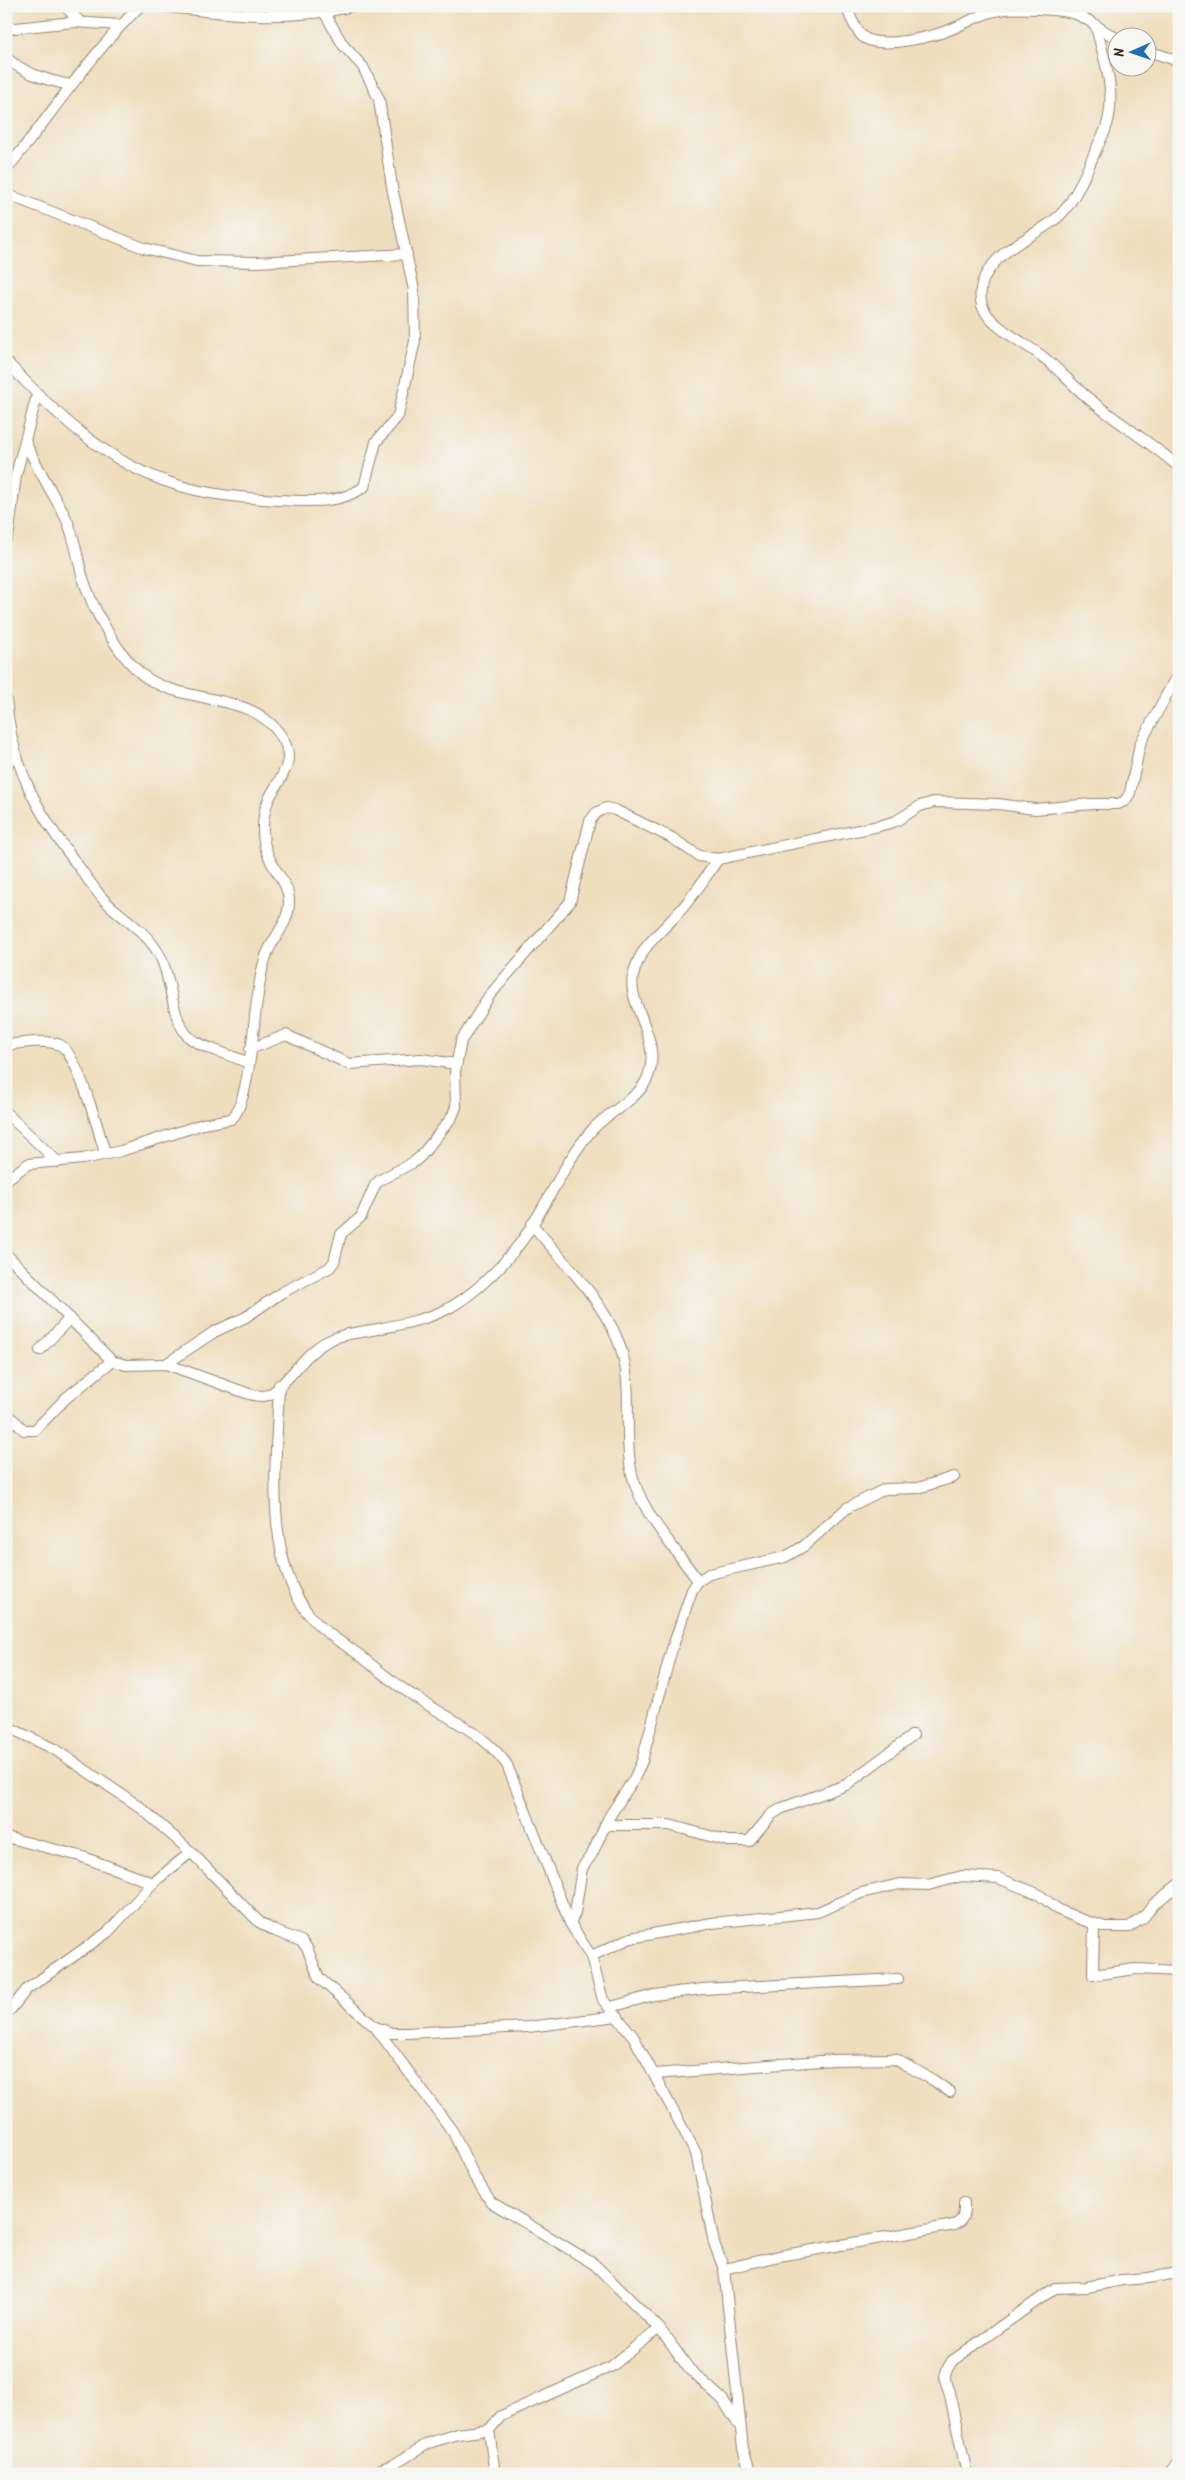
<svg xmlns="http://www.w3.org/2000/svg" width="1185" height="2480" viewBox="0 0 1185 2480" font-family="Kalam,sans-serif">
  <style>
    .lines { fill: none; stroke-linecap: round; stroke-linejoin: round }
    .minor-casing { stroke: #95846e; stroke-width: 12 }
    .minor { stroke: #fff; stroke-width: 10 }
  </style>
  <rect width="100%" height="100%" fill="#f6f6f2"/>
  <filter id="ink" filterUnits="userSpaceOnUse"><feTurbulence type="fractalNoise" baseFrequency=".02" numOctaves="2"/><feDisplacementMap in="SourceGraphic" scale="10" xChannelSelector="R" yChannelSelector="G"/><feConvolveMatrix kernelMatrix="1 2 1 2 8 2 1 2 1" color-interpolation-filters="sRGB"/></filter>
  <filter id="wash" filterUnits="userSpaceOnUse"><feTurbulence type="fractalNoise" baseFrequency=".0096" numOctaves="4" result="noise"/><feDisplacementMap in="SourceGraphic" scale="20" xChannelSelector="R" yChannelSelector="G"/><feGaussianBlur stdDeviation="1.12" result="paint"/><feColorMatrix in="noise" values="0 0 0 0 0 0 0 0 0 0 0 0 0 0 0 0 0 1.4 0 .05"/><feComposite in="paint" operator="in"/></filter>
  <g filter="url(#wash)">
    <rect width="100%" height="100%" fill="#efdebe"/>
  </g>
  <g filter="url(#ink)">
    <g class="lines">
      <g class="minor-casing">
        <g id="minor">
          <polyline points="65,6 79,21"/>
          <path d="M162 6C225 14 291 22 353 6"/>
          <path d="M846 6C850 16 854 28 862 36 878 51 936 36 954 28 969 22 983 12 1000 10 1016 7 1064 9 1078 15 1092 21 1104 32 1118 39"/>
          <path d="M1096 27C1105 62 1118 96 1105 131 1092 155 1078 200 1058 217 1036 236 1009 243 991 267 981 279 976 299 986 313 996 329 1028 345 1043 357 1059 369 1072 385 1088 398 1117 422 1150 442 1179 467"/>
          <polyline points="6,29 74,22 120,25"/>
          <polyline points="1148,51 1179,61"/>
          <path d="M6 58C26 74 46 80 70 85"/>
          <path d="M6 170C51 115 89 56 140 6"/>
          <polyline points="6,194 144,248 197,261 257,262 407,254"/>
          <path d="M6 361C53 412 106 463 174 484 207 495 244 498 279 500 309 501 338 505 364 487L376 442 398 416 415 341 414 290 392 187 379 99 363 67 343 45 324 12"/>
          <polyline points="6,539 9,531 16,475 37,395"/>
          <path d="M6 700C12 768 38 814 79 867 87 878 95 890 104 900 123 919 147 931 160 956 172 978 170 1015 187 1035 197 1047 233 1055 248 1063"/>
          <polyline points="6,768 14,747"/>
          <path d="M6 1045C22 1043 45 1039 60 1045 76 1051 100 1134 105 1153"/>
          <polyline points="250,1049 286,1035 349,1064 421,1059 456,1064"/>
          <polyline points="6,1113 58,1162"/>
          <path d="M6 1180 28 1164 83 1159 121 1151 203 1124 231 1119C248 1107 253 1030 256 1008 259 988 261 964 270 947 278 932 289 921 289 902 289 883 275 873 269 857 263 845 262 829 264 816 267 784 305 768 279 733 249 691 183 705 144 676 118 656 92 608 83 578 77 558 75 537 66 518 52 492 37 468 25 441"/>
          <path d="M532 1224C562 1261 601 1297 619 1343 634 1383 624 1423 630 1464 636 1508 673 1545 698 1581"/>
          <polyline points="6,1254 112,1361"/>
          <polyline points="40,1350 70,1318"/>
          <polyline points="166,1364 214,1332 246,1317 281,1293 329,1268 334,1262 341,1234 361,1217 375,1185 380,1180 414,1162 421,1156 452,1117 456,1107 455,1072 461,1041 489,996 570,902 590,821 596,813 606,808 615,810 672,838 699,856 718,859 879,826 896,821 920,806 934,802 998,804 1035,809 1092,804 1118,804 1125,801 1130,793 1140,744 1179,672"/>
          <path d="M279 1385C277 1457 262 1559 311 1617 325 1634 345 1644 362 1657 380 1672 397 1686 417 1698 449 1719 485 1733 507 1765L570 1923 591 1956 603 2000 633 2036 696 2153 714 2243 724 2269 743 2449 751 2474"/>
          <path d="M6 1413 24 1430H35L66 1398 112 1361 126 1365 166 1364 249 1394C256 1396 265 1398 272 1393 291 1379 304 1354 326 1342 340 1334 356 1333 372 1330 398 1325 428 1320 451 1307 475 1293 500 1268 518 1246 546 1210 562 1164 592 1130 607 1112 637 1101 647 1079 664 1040 627 1007 633 976 640 945 659 935 678 913 693 897 705 878 718 859"/>
          <polyline points="6,1726 54,1749 140,1807 191,1852 259,1922 275,1931 301,1941 307,1948 319,1978 375,2027 392,2033 406,2033 528,2027 618,2016"/>
          <polyline points="605,1825 669,1825 728,1841 749,1841 771,1815 782,1808 846,1785 913,1735"/>
          <polyline points="6,1837 80,1856 153,1883"/>
          <polyline points="570,1923 575,1913 582,1868 592,1854 609,1817 634,1779 642,1761 671,1652 692,1590 698,1581 709,1574 785,1557 804,1546 847,1508 885,1489 918,1488 954,1477"/>
          <polyline points="1094,1924 1093,1975 1136,1969 1179,1971"/>
          <polyline points="591,1956 631,1938 712,1923 818,1912 861,1893 900,1884 928,1885 962,1876 998,1878 1038,1894 1059,1910 1080,1919 1105,1927 1129,1927 1144,1917 1153,1905 1179,1884"/>
          <polyline points="611,2007 654,1995 702,1989 898,1979"/>
          <polyline points="6,2011 11,2009 27,1989 108,1932 153,1883 191,1852"/>
          <polyline points="376,2028 453,2132 474,2176 491,2202 594,2264 659,2328 689,2369 723,2400 738,2424"/>
          <polyline points="655,2074 833,2060 895,2059 933,2080 950,2092"/>
          <path d="M724 2269 779 2256 954 2225C965 2220 964 2213 964 2202"/>
          <polyline points="368,2474 393,2465 429,2443 457,2434 489,2430"/>
          <polyline points="495,2474 489,2430 501,2416 612,2366 659,2328"/>
          <path d="M967 2474 949 2392C943 2378 944 2373 952 2361L1055 2288 1087 2287 1122 2280 1148 2278 1171 2274 1179 2275"/>
          <polyline points="1168,2474 1179,2462"/>
        </g>
      </g>
      <use href="#minor" class="minor"/>
    </g>
  </g>
  <rect width="1185" height="2480" fill="none" stroke="#f6f6f2" stroke-width="25"/>
  <g transform="translate(1132 52) rotate(268)"><circle r="24" fill="#f6f6f2" stroke="#aba49d"/>
  <path d="M0-4L9 19L0 12L-9 19Z" fill="#1f6fb2"/>
  <text y="-8" font-size="14" font-weight="bold" text-anchor="middle" fill="#3b2a1e">N</text>
  </g>
</svg>
